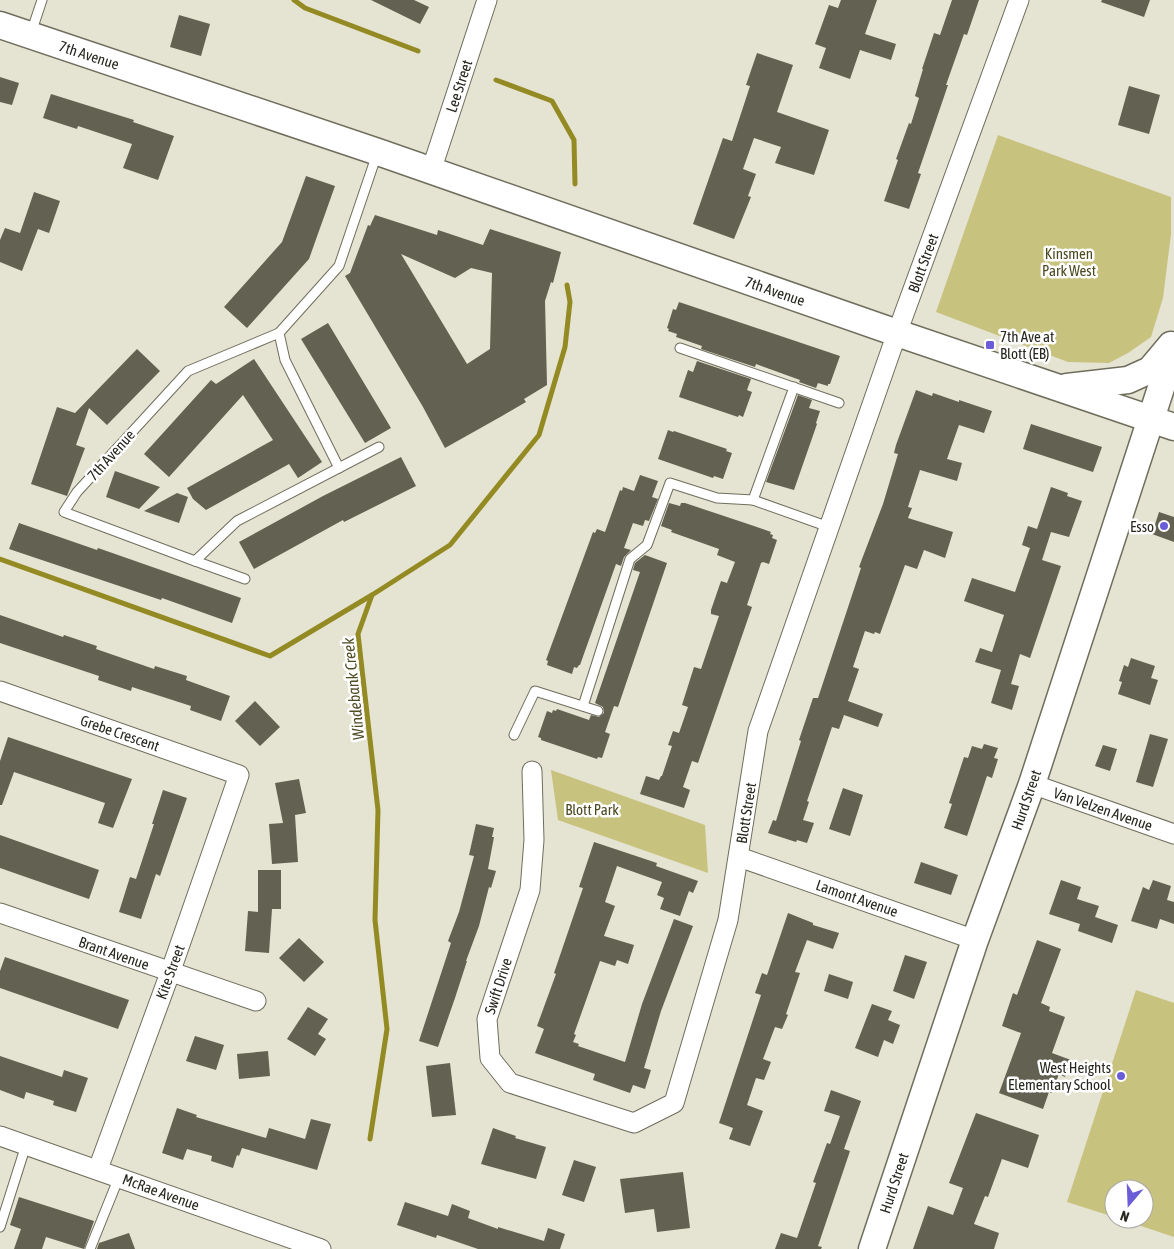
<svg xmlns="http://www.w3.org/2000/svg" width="1174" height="1249" viewBox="0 0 1174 1249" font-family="'Asap Condensed',sans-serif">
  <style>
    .green { fill: #c8c27f }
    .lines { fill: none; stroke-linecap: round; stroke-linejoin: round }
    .stream { stroke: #948a23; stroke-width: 5 }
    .building { fill: #636151; fill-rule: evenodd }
    .lane-casing { stroke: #6f6e5d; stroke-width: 11 }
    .street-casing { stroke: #6f6e5d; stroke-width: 21 }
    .secondary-casing { stroke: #6f6e5d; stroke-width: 29 }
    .lane { stroke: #fff; stroke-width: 9 }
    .street { stroke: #fff; stroke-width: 19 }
    .secondary { stroke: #fff; stroke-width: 26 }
    .poi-dot { fill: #6a5dd7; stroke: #fff; stroke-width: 2 }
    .labels { text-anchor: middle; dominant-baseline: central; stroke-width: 5; stroke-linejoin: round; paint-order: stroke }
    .street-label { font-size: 15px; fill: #27261f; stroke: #fff }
    .park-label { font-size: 15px; fill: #4c4920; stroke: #fff }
    .poi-label { font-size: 15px; fill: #27261f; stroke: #fff; text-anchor: end }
    .water-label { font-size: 16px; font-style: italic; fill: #4f4c23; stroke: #fff }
  </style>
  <rect width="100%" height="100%" fill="#e5e4d2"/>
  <g class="green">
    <polygon points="998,135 1171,197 1171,234 1163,298 1151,337 1128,353 1109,363 1068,362 936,312"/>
    <polygon points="551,770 705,825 708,873 558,820"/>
    <polygon points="1136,990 1174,1003 1174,1237 1120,1219 1144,1219 1144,1189 1114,1189 1114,1217 1067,1202"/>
  </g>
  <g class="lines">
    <g class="stream">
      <polyline points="294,0 305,8 418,51"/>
      <polyline points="496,80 552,101 574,140 575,184"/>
      <polyline points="0,559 270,656 372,595"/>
      <polyline points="370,1139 387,1029 375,920 378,810 358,634 372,595 450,545 539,435 565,347 570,302 567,285"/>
    </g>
  </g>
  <g class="building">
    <polygon points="371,0 414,0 429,7 420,24"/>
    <polygon points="841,0 877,0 865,34 896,44 891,60 860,50 850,79 819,68 826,48 815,44 829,5 838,8"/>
    <polygon points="952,0 979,0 967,35 964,34 946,85 948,85 918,173 921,174 909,209 884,201 898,160 896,159 909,123 911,124 919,98 915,96 923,69 922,69 934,33 940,35"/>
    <polygon points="1102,0 1150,0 1144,17 1101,2"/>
    <polygon points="179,15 210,24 201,56 170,47"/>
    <polygon points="757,53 793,65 777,112 829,130 814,175 775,163 781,147 754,138 743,169 756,174 748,196 751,197 734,239 693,224 723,138 732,141 750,86 746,85"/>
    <polygon points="0,77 19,83 12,105 0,102"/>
    <polygon points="1129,86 1160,95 1149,134 1118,125"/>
    <polygon points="51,94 134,120 133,122 174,136 158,180 123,168 132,144 78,126 77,129 43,118"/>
    <polygon points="306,176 335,186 309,259 247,328 224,307 282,242"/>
    <polygon points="34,192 60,201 49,233 38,229 22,271 0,262 0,240 5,228 20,233"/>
    <path d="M375 215 437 235 438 230 483 245 490 229 561 252 553 283 551 282 545 301 547 385 524 399 526 402 502 416 445 448 423 407 345 276 350 273 368 225 370 226ZM401 254 455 278 471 268 492 273 490 349 467 364Z"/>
    <polygon points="679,302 840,356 830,384 828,384 828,386 818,383 816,388 799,382 800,380 756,364 755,367 701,349 702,346 676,337 677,334 668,331 669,329 667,328 673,309 676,310"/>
    <polygon points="328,323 391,428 365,443 301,339"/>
    <polygon points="137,349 160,371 107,425 89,408 76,445 85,448 67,496 31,484 57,407 75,413"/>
    <polygon points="254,359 322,462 298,478 289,464 206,510 193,499 187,488 273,440 243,395 169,477 144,454 211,380 216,384"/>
    <polygon points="697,361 751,379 747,390 752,392 743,417 739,415 738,417 679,397 688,370 693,372"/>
    <polygon points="916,390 932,396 933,393 959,402 959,400 992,411 984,433 959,425 947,459 962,463 957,481 920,470 908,507 912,508 908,518 953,532 945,558 924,550 917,569 905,565 880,634 875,632 874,634 865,631 853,667 859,669 848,701 883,714 878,727 844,715 839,729 832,727 807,801 809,802 803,820 814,823 807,843 797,840 796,842 768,833 773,820 776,821 801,741 799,740 813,698 818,698 861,568 859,567 862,559 883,504 898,454 894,453 896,445"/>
    <polygon points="798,395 812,400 809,408 820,411 816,423 817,424 794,490 766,482"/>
    <polygon points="1031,424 1102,447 1093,472 1023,449"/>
    <polygon points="668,430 673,432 674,431 727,449 726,451 732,453 723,479 714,476 713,478 658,459"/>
    <polygon points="401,457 416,486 344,522 343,520 254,569 239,542 323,496"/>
    <polygon points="115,471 160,487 139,509 106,497"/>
    <polygon points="640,475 658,481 652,497 658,499 649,521 645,520 643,526 633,523 624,548 631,550 624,557 621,566 616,564 580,665 579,665 577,668 574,667 572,674 547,665 548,661 546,660 593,532 595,533 597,529 605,532 620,490 622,491 623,487 634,491"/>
    <polygon points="1051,487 1068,493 1067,496 1082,501 1069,537 1051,532 1042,560 1061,566 1030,658 1020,654 1011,684 1019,686 1012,710 991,703 1001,670 975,662 980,648 992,652 1004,615 964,601 972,578 1015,592 1030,548 1022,545 1028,526 1037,529"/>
    <polygon points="177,493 188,497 179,523 144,511"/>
    <polygon points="669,503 680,506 681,503 685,503 754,526 771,532 770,534 773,535 772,538 777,540 769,564 763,562 761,563 747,605 752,607 698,763 692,761 683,787 690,790 684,808 640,794 646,776 659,780 661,776 662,776 672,746 668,745 673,731 679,733 688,707 682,705 694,667 701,669 719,616 711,614 711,610 721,581 727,583 735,562 717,555 719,549 671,532 672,530 661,526"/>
    <polygon points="1159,512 1174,517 1174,542 1152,534"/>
    <polygon points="19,523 97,550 98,548 241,598 232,623 162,598 161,600 9,549"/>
    <polygon points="645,555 667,563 618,707 614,706 605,732 610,734 602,758 598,757 597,759 541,740 541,738 538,737 547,711 552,713 553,710 556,711 557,709 589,720 591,715 599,717 604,713 603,707 595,703 640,572 633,570 635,563"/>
    <polygon points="0,615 63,637 64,635 97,646 96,649 154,669 155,666 187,676 186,680 230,696 221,721 190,710 191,706 132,687 131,691 98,680 99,676 0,643"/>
    <polygon points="1131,658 1155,666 1151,678 1158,680 1150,705 1118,694 1122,682 1119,681 1124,665 1128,667"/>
    <polygon points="255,701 280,727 260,746 235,721"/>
    <polygon points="1150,734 1168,739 1153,787 1136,782"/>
    <polygon points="8,737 132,779 113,828 98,823 105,803 14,772 2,805 0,805 0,761"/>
    <polygon points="984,744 998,748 994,758 998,759 992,778 987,776 967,836 944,828 952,804 949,803 964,757 968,758 972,746 982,749"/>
    <polygon points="1103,745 1117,749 1110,771 1095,766"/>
    <polygon points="299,779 306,813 295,815 298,862 272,864 269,824 283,823 275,783"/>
    <polygon points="843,788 863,795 850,836 829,829"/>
    <polygon points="163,790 187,798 160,876 156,874 141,919 119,912 130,877 136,879 154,824 152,824"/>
    <polygon points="476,824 494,828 492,837 494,837 488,869 496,871 491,888 489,887 479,926 466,961 467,961 455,998 438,1047 419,1041 451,943 448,941 459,912 474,856 469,855"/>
    <polygon points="0,835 99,870 89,899 0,868"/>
    <polygon points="594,842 657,863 656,866 698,881 693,893 689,891 680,916 660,909 664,898 657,895 662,882 617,866 605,902 615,906 604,936 634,945 628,964 617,960 615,966 600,961 574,1034 576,1035 573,1042 579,1044 578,1046 625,1062 642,1004 674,919 693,926 661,1011 644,1068 651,1070 645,1089 633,1085 630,1093 593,1080 595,1074 535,1053 544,1029 537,1026 556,974 554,973 583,888 579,887"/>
    <polygon points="921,862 958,875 951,895 914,883"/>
    <polygon points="258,870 281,870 281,909 272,909 269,953 245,951 248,911 258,912"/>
    <polygon points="1061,880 1081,887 1077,899 1099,906 1095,917 1118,925 1112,943 1078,931 1080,924 1049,914"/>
    <polygon points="1153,880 1171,886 1167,900 1174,902 1174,924 1160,919 1157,929 1131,921 1143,887 1149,890"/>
    <polygon points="788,913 813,923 813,925 839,933 833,949 807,940 795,972 800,973 786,1014 788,1015 782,1029 775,1027 763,1059 771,1062 764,1080 756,1078 747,1105 763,1111 750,1146 729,1139 733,1128 719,1123 761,995 755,993 762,973 767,975"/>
    <polygon points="299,938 324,962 304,982 279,958"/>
    <polygon points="1037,940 1061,949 1041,1003 1050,1007 1049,1011 1065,1017 1052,1053 1071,1060 1065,1077 1059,1074 1052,1093 1049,1092 1043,1109 999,1093 1021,1033 1002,1026 1013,993 1017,995"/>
    <polygon points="905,955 927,962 914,999 893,991"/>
    <polygon points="5,957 129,1000 118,1029 0,988 0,971"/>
    <polygon points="829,974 853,982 848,999 824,991"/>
    <polygon points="872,1004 892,1011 888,1020 900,1025 893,1044 884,1040 878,1057 855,1048"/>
    <polygon points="308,1007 328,1019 318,1034 326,1039 315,1056 287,1039"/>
    <polygon points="195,1036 224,1045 216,1070 186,1061"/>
    <polygon points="268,1051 270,1076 239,1079 237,1054"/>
    <polygon points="0,1056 62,1077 64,1070 88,1078 76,1112 53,1105 54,1101 26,1092 24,1099 0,1090"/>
    <polygon points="450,1063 456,1115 432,1117 426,1066"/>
    <polygon points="831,1090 861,1101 844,1149 850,1151 818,1246 822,1247 821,1249 775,1249 781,1233 797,1238 816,1183 813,1182 827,1143 830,1144 840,1116 824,1111"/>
    <polygon points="177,1108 197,1115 196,1117 266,1138 269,1128 305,1139 311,1119 331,1124 317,1170 242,1148 239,1156 237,1155 233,1168 211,1161 212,1156 187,1149 183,1160 162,1153"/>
    <polygon points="976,1113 1039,1135 1028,1168 1002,1159 988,1197 985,1196 974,1224 999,1233 994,1249 913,1249 928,1206 953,1215 963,1188 949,1183"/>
    <polygon points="493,1128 516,1136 515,1138 546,1147 536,1179 481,1164"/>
    <polygon points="574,1160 596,1167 584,1202 562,1195"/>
    <polygon points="683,1172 690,1228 657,1232 654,1209 625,1213 620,1179"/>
    <polygon points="19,1197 94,1221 84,1249 46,1237 42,1249 14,1249 21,1229 10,1225"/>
    <polygon points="405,1202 448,1216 452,1204 470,1211 468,1218 498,1229 498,1227 544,1241 548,1228 565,1234 560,1249 478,1249 437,1235 436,1238 397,1225"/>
    <polygon points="129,1233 135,1249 97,1249 99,1243"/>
  </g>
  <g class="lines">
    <g class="lane-casing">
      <g id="lane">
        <polyline points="31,33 42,0"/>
        <polyline points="377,154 339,266 279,333 188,371 77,492 64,512 195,561 237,521 379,447"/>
        <polyline points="279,333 285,360 339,468"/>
        <polyline points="680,348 839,403"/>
        <polyline points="753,500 794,387"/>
        <polyline points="195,561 245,579"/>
        <polyline points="583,706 630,559 647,545 670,483 717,498 753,500 829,527"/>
        <polyline points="514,735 535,691 598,711"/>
        <polyline points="0,1227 26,1145"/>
        <polyline points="90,1249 119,1177"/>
      </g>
    </g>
    <g class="street-casing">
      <g id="street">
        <polyline points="431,171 487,0"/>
        <polyline points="0,691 239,775 170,973 98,1169"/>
        <polyline points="532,771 534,840 530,890 487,1019 490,1058 510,1083 634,1123 674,1103 728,920 758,731 897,333 1019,0"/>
        <polyline points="1032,784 1174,834"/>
        <polyline points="739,857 975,940"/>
        <polyline points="0,913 256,1001"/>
        <polyline points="0,1136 321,1249"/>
      </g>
    </g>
    <g class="secondary-casing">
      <g id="secondary">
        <polyline points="0,25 378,152 897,333 1174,427"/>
        <polyline points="1067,387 1128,380 1150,370 1171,345"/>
        <polyline points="872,1249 975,940 1032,784 1174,348"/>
      </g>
    </g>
    <use href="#lane" class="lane"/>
    <use href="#street" class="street"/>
    <use href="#secondary" class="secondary"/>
  </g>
  <g class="poi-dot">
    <rect x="985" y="340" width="10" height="10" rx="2.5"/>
    <circle cx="1164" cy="526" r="5"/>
    <circle cx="1121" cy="1076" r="5"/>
  </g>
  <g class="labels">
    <g class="street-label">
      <text transform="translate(89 55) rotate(18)">7th Avenue</text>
      <text transform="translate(459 86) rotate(-72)">Lee Street</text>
      <text transform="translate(923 263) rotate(-70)">Blott Street</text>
      <text transform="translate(775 291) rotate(19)">7th Avenue</text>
      <text transform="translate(111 455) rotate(-48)">7th Avenue</text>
      <text transform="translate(120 733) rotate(19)">Grebe Crescent</text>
      <text transform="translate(1026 800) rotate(-71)">Hurd Street</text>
      <text transform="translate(1103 809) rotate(19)">Van Velzen Avenue</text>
      <text transform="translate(746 813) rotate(-81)">Blott Street</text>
      <text transform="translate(857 898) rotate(19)">Lamont Avenue</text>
      <text transform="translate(114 953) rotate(19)">Brant Avenue</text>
      <text transform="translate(170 972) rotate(-70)">Kite Street</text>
      <text transform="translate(498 986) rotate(-72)">Swift Drive</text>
      <text transform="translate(894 1183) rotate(-72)">Hurd Street</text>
      <text transform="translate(161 1192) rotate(20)">McRae Avenue</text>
    </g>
    <g class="park-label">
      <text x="1069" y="253">Kinsmen<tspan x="1069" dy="17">Park West</tspan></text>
      <text x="592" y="809">Blott Park</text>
    </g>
    <g class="poi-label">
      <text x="1000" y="336" text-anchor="start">7th Ave at<tspan x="1000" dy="17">Blott (EB)</tspan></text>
      <text x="1154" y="526">Esso</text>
      <text x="1111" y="1067">West Heights<tspan x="1111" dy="17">Elementary School</tspan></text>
    </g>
    <g class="water-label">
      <text transform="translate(353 689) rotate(-96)">Windebank Creek</text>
    </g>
  </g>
  <g transform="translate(1129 1204) rotate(199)"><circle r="24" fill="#ffffff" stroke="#a9a8a5"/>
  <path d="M0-4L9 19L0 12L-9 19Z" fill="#6a5dd7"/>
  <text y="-8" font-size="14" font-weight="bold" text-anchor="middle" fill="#27261f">N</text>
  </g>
</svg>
